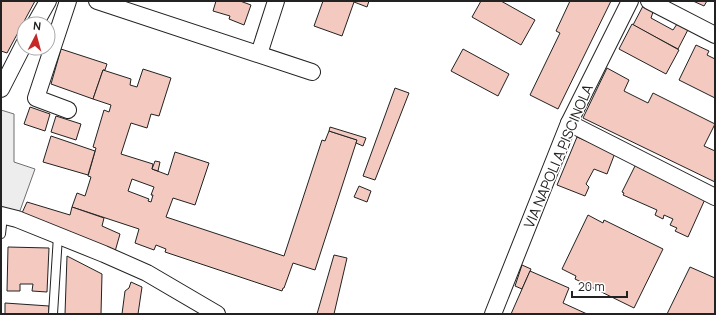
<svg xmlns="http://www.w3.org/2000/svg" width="716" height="315" viewBox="0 0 716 315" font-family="Manrope,sans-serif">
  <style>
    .parking { fill: #ededed; stroke: #6f6f6f }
    .building { fill: #f3c9c0; stroke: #222; fill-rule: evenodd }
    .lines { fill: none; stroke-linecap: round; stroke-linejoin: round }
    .lane-casing { stroke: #222; stroke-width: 10 }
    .street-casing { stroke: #222; stroke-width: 18 }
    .lane { stroke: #fff; stroke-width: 8 }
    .street { stroke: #fff; stroke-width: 16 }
    .labels { text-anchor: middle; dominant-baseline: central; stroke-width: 3; stroke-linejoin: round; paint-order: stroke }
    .street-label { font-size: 14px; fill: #222; stroke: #fff }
  </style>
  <rect width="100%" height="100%" fill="#fff"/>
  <polygon class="parking" points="1,110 14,114 14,162 35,169 17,219 1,215"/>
  <g class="building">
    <polygon points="1,1 35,1 7,53 1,51"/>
    <polygon points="216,1 240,1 251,5 244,25 229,19 230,16 213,11"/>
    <polygon points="323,1 369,1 367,7 354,2 342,36 314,26"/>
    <polygon points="481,1 501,1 535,20 521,45 472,17"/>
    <polygon points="570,1 611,1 558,109 530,95 560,33 556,31"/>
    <polygon points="693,1 707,1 704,6"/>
    <polygon points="643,6 653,12 651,18 673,30 683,15 693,20 678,49 633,25"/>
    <polygon points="632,24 679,50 666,74 619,49"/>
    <polygon points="696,45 709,51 707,55 715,59 715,98 679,80"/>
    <polygon points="61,49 107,64 105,70 103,70 93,99 51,84"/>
    <polygon points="463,49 509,74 498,96 451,71"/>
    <polygon points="607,68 629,80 624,91 648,103 653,93 715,124 704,146 715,151 715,182 583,118"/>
    <path d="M143 69 171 78 159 116 151 114 147 128 131 123 121 154 153 164 152 169 168 175 175 152 209 163 195 205 173 198 166 217 284 256 322 140 325 141 329 131 357 140 315 270 293 263 284 288H283L282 291 165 252 166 249 156 245 154 250 135 243 139 229 72 207 77 193 85 196 91 177 88 176 96 148 93 147 104 110 109 112 111 105 93 99 103 70 131 79 130 85 137 87ZM132 179 154 187 151 195H153L151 202 148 201 149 199 128 191Z"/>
    <polygon points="395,88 409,93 375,180 363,176"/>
    <polygon points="30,107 50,114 45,131 24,124"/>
    <polygon points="56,116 81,124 76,140 51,132"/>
    <polygon points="330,127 366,138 363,146 356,143 357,140 329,131"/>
    <polygon points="51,136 95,151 88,175 43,162"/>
    <polygon points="577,137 615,153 607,174 594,169 586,184 589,187 585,196 557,185"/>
    <polygon points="155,161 160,162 158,171 152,169"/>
    <polygon points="637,162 653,172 652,174 697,195 706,197 688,237 675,231 677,228 670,225 673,219 664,215 663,219 655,215 657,210 623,195 624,193 622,192"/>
    <polygon points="359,186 371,191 367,202 354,197"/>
    <polygon points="27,202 70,215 72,207 104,218 102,226 120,234 114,255 22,213"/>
    <polygon points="588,215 603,223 604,220 663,249 634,308 575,279 576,276 562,269"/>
    <polygon points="8,247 49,248 47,292 32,291 33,284 20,284 20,291 7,291"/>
    <polygon points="334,255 347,258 334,314 317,314"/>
    <polygon points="67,256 102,274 101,314 65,314"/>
    <polygon points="522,265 531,269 522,289 515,286"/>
    <polygon points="690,267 715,278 715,314 667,314"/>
    <polygon points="530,271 569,288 563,303 587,314 511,314"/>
    <polygon points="131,282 142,287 138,314 122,314 125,291 129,288"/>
    <polygon points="5,303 49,306 49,314 5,314"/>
  </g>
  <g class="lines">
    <g class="lane-casing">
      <g id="lane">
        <polyline points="1,234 3,216"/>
        <polyline points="53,314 58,236"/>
      </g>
    </g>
    <g class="street-casing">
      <g id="street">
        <polyline points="97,1 312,72"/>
        <polyline points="649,1 715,35"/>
        <polyline points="35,24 48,1"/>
        <polyline points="259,54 276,1"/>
        <polyline points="1,89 24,44"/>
        <polyline points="68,110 36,98 68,1"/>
        <polyline points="569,123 715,197"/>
        <polyline points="1,215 17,219 104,254 147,273 217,314"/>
        <polyline points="493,314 569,123 630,1"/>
      </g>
    </g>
    <use href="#lane" class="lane"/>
    <use href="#street" class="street"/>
  </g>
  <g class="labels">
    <g class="street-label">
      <text transform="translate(558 156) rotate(-67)">VIA NAPOLI A PISCINOLA</text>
    </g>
  </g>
  <rect width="716" height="315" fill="none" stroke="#222222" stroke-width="4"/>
  <g transform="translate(36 36) rotate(6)"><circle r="19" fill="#ffffff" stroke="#a7a7a7"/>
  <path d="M0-3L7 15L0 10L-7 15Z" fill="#c62828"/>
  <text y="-6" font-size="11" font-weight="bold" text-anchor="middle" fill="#222222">N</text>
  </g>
  <path d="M572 291v6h55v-6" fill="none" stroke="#222222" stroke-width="2"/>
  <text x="578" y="291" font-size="12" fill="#222222" stroke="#ffffff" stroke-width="3" paint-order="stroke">20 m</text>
</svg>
